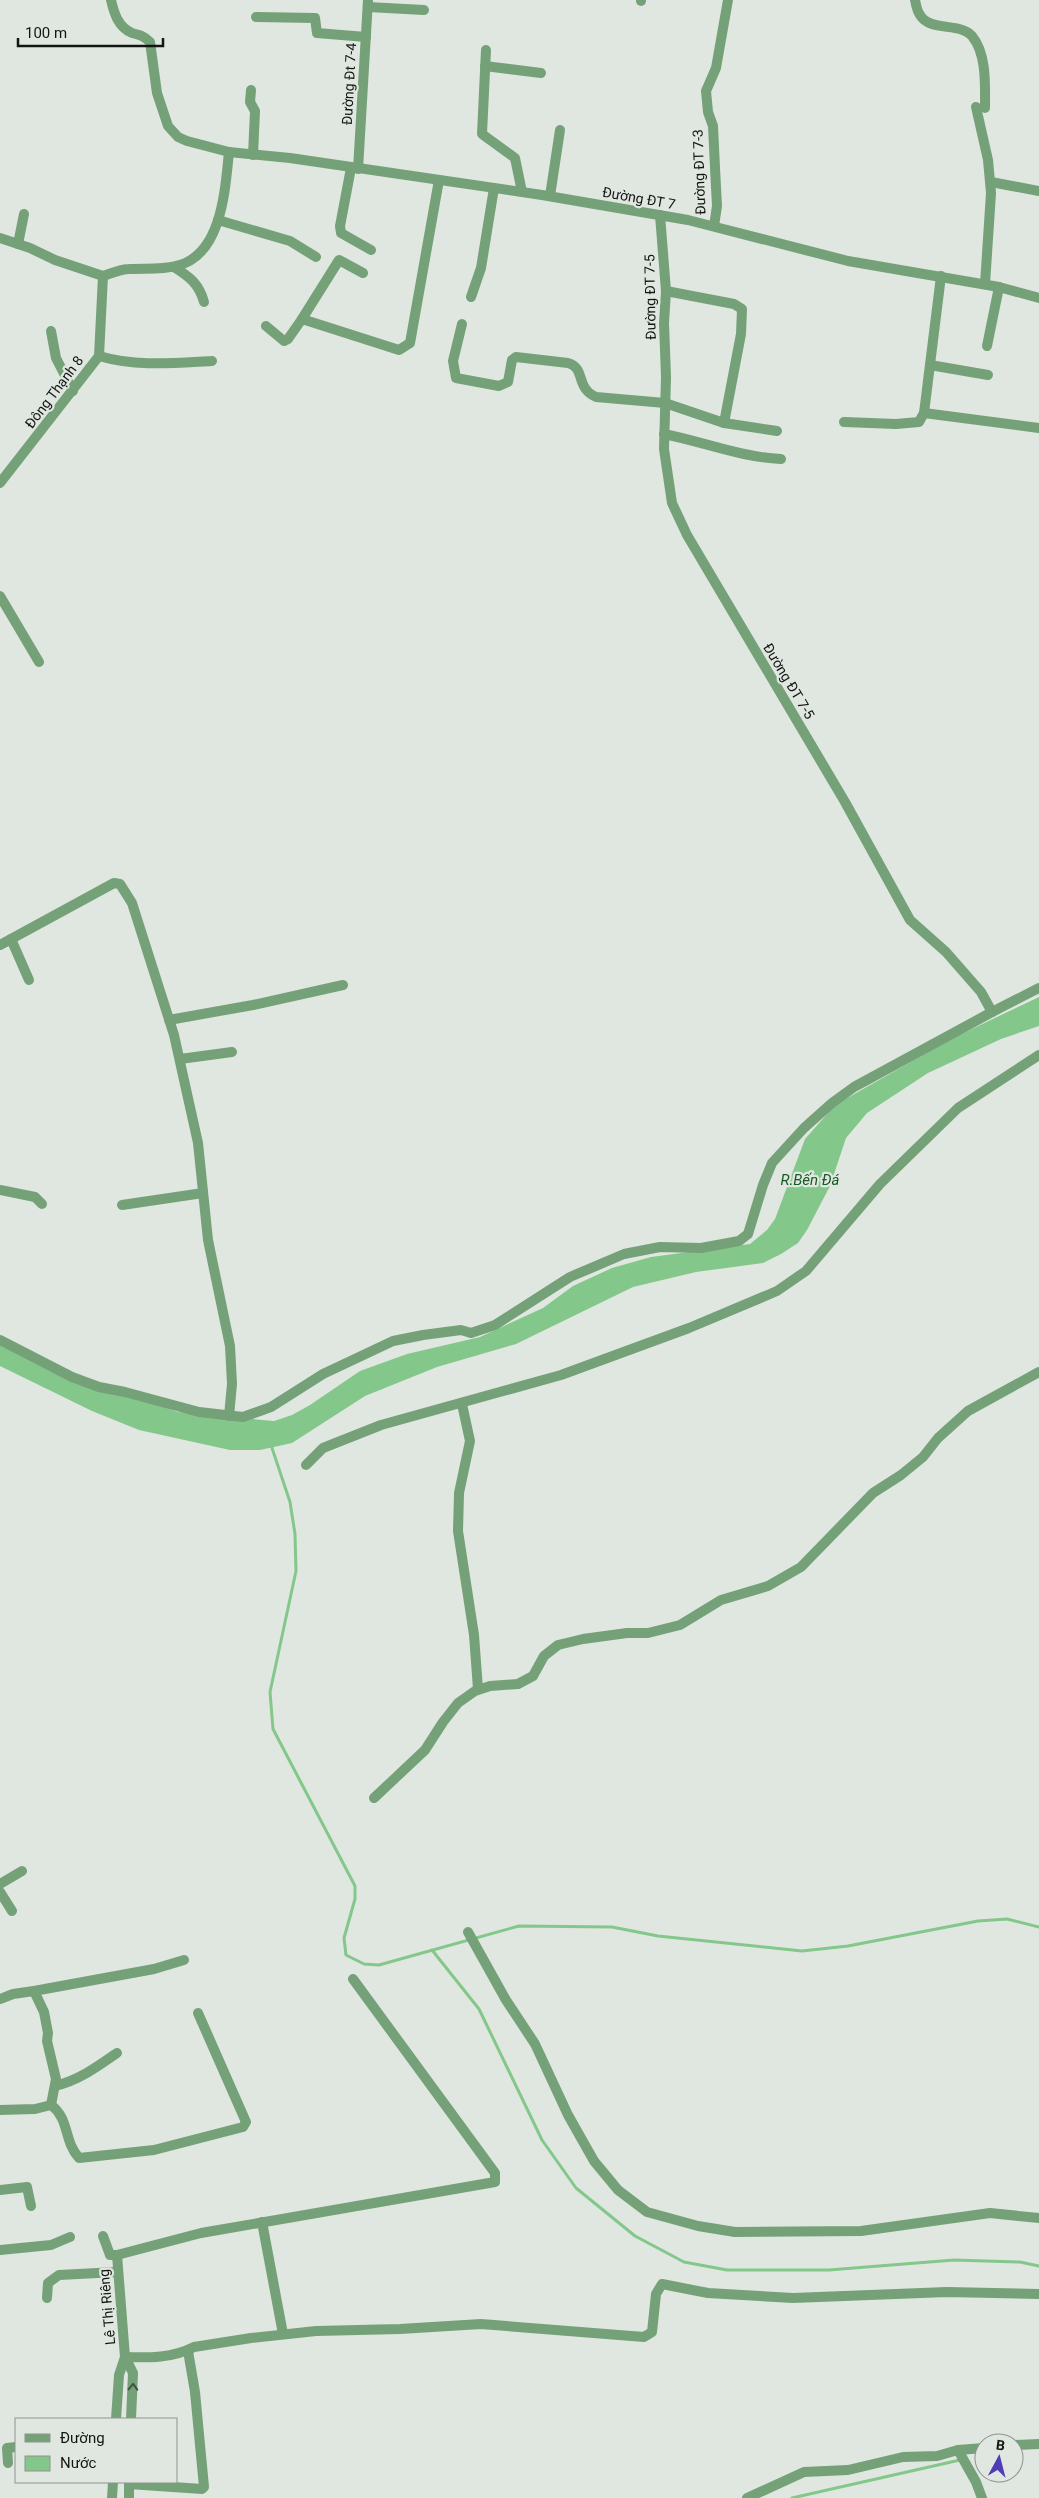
<svg xmlns="http://www.w3.org/2000/svg" width="1039" height="2498" viewBox="0 0 1039 2498" font-family="Roboto,sans-serif">
  <style>
    .water { fill: #84c78a }
    .lines { fill: none; stroke-linecap: round; stroke-linejoin: round }
    .stream { stroke: #84c78a; stroke-width: 3 }
    .minor { stroke: #75a178; stroke-width: 10 }
    .oneway { stroke: #3f5440 }
    .labels { text-anchor: middle; dominant-baseline: central; stroke-width: 4.5; stroke-linejoin: round; paint-order: stroke }
    .street-label { font-size: 14px; fill: #131513; stroke: #e0e7e0 }
    .water-label { font-size: 15px; font-style: italic; fill: #145b23; stroke: #e0e7e0 }
  </style>
  <rect width="100%" height="100%" fill="#e0e7e0"/>
  <polygon class="water" points="1039,997 1039,1026 1001,1039 928,1073 867,1113 846,1138 830,1186 807,1230 798,1243 781,1254 763,1263 696,1272 633,1287 516,1344 437,1367 365,1396 292,1443 260,1450 230,1450 139,1430 92,1411 0,1366 0,1342 107,1387 178,1412 274,1421 292,1415 310,1405 360,1371 407,1354 480,1337 543,1308 573,1286 612,1268 651,1257 750,1244 767,1230 775,1219 805,1139 835,1105 953,1038"/>
  <g class="lines">
    <g class="stream">
      <polyline points="271,1445 290,1502 295,1534 296,1571 270,1692 273,1729 355,1886 355,1899 344,1938 346,1955 364,1964 379,1965 519,1926 612,1927 658,1936 802,1951 848,1946 978,1921 1007,1919 1039,1927"/>
      <polyline points="432,1950 479,2009 542,2140 576,2188 635,2236 684,2262 727,2270 829,2270 954,2260 1020,2262 1039,2266"/>
      <polyline points="792,2498 960,2460"/>
    </g>
    <g class="minor">
      <path d="M111 0C114 13 118 27 132 33 140 35 144 36 150 42L157 93 168 126 178 137 187 141 229 152 290 158 542 195 688 220 848 261 999 287 1039 298"/>
      <path d="M915 0C916 5 917 11 920 15 930 32 960 22 972 36 987 54 985 86 985 108"/>
      <polyline points="641,1 641,0"/>
      <polyline points="368,7 424,10"/>
      <polyline points="256,17 315,18 317,33 366,37"/>
      <polyline points="486,50 482,134 515,158 522,192"/>
      <polyline points="485,66 541,73"/>
      <polyline points="251,90 250,102 255,111 253,155"/>
      <polyline points="976,107 988,160 991,193 985,284"/>
      <polyline points="351,168 340,226 341,233 371,250"/>
      <polyline points="358,169 368,0"/>
      <polyline points="991,182 1039,191"/>
      <polyline points="550,196 560,130"/>
      <polyline points="218,220 290,241 316,257"/>
      <polyline points="714,226 717,206 715,168 713,126 708,112 706,91 716,68 728,0"/>
      <polyline points="0,238 30,248 55,260 103,276"/>
      <polyline points="18,244 24,214"/>
      <path d="M174 267C190 277 199 284 204 302"/>
      <polyline points="666,291 734,304 742,309 741,334 724,423"/>
      <polyline points="471,297 481,268 494,188"/>
      <polyline points="302,319 339,260 363,273"/>
      <path d="M462 324 453 361 456 378 499 386 508 382 512 360 516 357 568 363C586 368 575 388 596 397L665 403 724 423 777 431"/>
      <polyline points="266,326 284,341 288,339 302,319 399,350 410,343 439,180"/>
      <polyline points="51,331 56,358 73,391"/>
      <polyline points="987,346 999,287"/>
      <path d="M99 356C136 367 174 363 212 361"/>
      <polyline points="930,365 988,375"/>
      <polyline points="924,413 1039,428"/>
      <polyline points="844,422 896,424 919,422 924,413 941,276"/>
      <path d="M664 434C704 442 740 457 781 459"/>
      <path d="M0 483 99 356 103 276C112 273 121 269 129 269 144 268 161 270 176 266 222 256 225 190 229 152"/>
      <polyline points="0,596 39,662"/>
      <polyline points="11,939 29,980"/>
      <polyline points="0,945 114,883 120,884 132,903 174,1035 198,1143 208,1240 230,1346 232,1384 229,1416"/>
      <polyline points="992,1012 1039,988"/>
      <polyline points="169,1020 253,1005 343,985"/>
      <polyline points="180,1059 232,1052"/>
      <polyline points="0,1190 35,1197 42,1204"/>
      <polyline points="122,1205 203,1193"/>
      <polyline points="0,1340 72,1377 99,1387 125,1392 199,1412 243,1417 271,1407 323,1374 393,1341 423,1335 461,1330 471,1333 495,1325 570,1277 624,1254 660,1247 701,1248 739,1241 748,1234 763,1185 772,1163 804,1128 832,1103 854,1087 992,1012 981,992 946,952 910,920 845,802 687,535 672,503 664,449 666,377 664,323 666,291 660,215"/>
      <polyline points="462,1404 470,1441 459,1493 458,1531 474,1635 478,1689"/>
      <polyline points="306,1465 323,1448 381,1425 561,1375 689,1328 777,1291 806,1271 880,1184 958,1108 1039,1055"/>
      <polyline points="374,1798 425,1750 443,1722 458,1703 475,1691 490,1686 518,1684 533,1676 544,1656 558,1645 583,1639 627,1633 648,1633 680,1625 721,1600 768,1586 801,1567 873,1493 901,1475 923,1457 938,1438 968,1411 1039,1372"/>
      <polyline points="0,1884 22,1871"/>
      <polyline points="0,1892 12,1911"/>
      <polyline points="468,1932 506,2000 535,2044 568,2115 594,2161 618,2190 647,2212 698,2226 735,2232 861,2231 990,2213 1039,2218"/>
      <polyline points="0,1999 13,1994 34,1991"/>
      <path d="M55 2086C79 2080 97 2067 117 2053"/>
      <polyline points="51,2105 56,2079 47,2041 48,2033 44,2012 34,1991 154,1969 184,1960"/>
      <path d="M0 2110 35 2109 51 2105C70 2119 63 2140 79 2158L154 2150 243 2127 246 2122 198 2013"/>
      <polyline points="0,2190 27,2187 31,2206"/>
      <polyline points="262,2222 283,2334"/>
      <polyline points="103,2236 110,2255 117,2255 201,2233 495,2182 495,2173 353,1979"/>
      <polyline points="0,2250 51,2245 70,2237"/>
      <polyline points="117,2255 125,2357 133,2373 131,2419"/>
      <polyline points="47,2298 48,2283 59,2275 117,2272"/>
      <path d="M125 2357C149 2358 173 2358 194 2347L251 2338 316 2331 400 2329 481 2324 644 2337 652 2332 656 2294 662 2284 708 2293 793 2298 947 2292 1039 2294"/>
      <polyline points="116,2419 119,2375 125,2357"/>
      <polyline points="1014,2445 1039,2444"/>
      <polyline points="958,2450 976,2482 982,2498"/>
      <polyline points="8,2463 7,2448 16,2447"/>
      <polyline points="129,2484 202,2489 204,2487 195,2392 188,2351"/>
      <polyline points="112,2498 113,2482"/>
      <polyline points="129,2498 129,2482"/>
      <polyline points="747,2498 804,2472 848,2470 903,2457 937,2456 958,2450 984,2448"/>
    </g>
  </g>
  <defs><path id="oneway-chevron" d="M-2-3.5L2.5 0L-2 3.5" fill="none" stroke-width="1.6" stroke-linecap="round" stroke-linejoin="round" transform="scale(1.25)"/></defs>
  <use class="oneway" href="#oneway-chevron" transform="translate(133 2387) rotate(-88)"/>
  <g class="labels">
    <g class="street-label">
      <text transform="translate(349 84) rotate(-87)">Đường Đt 7-4</text>
      <text transform="translate(699 172) rotate(-92)">Đường ĐT 7-3</text>
      <text transform="translate(639 198) rotate(10)">Đường ĐT 7</text>
      <text transform="translate(650 297) rotate(-91)">Đường ĐT 7-5</text>
      <text transform="translate(54 392) rotate(-53)">Đông Thạnh 8</text>
      <text transform="translate(789 681) rotate(59)">Đường ĐT 7-5</text>
      <text transform="translate(107 2307) rotate(-95)">Lê Thị Riêng</text>
    </g>
    <g class="water-label">
      <text x="810" y="1180">R.Bến Đá</text>
    </g>
  </g>
  <rect x="15" y="2418" width="162" height="65" fill="#e0e7e0" stroke="#8e938e"/>
  <rect x="25" y="2434" width="25" height="8" fill="#75a178" stroke="#8e938e"/>
  <text x="60" y="2443" font-size="15" fill="#131513">Đường</text>
  <rect x="25" y="2456" width="25" height="15" fill="#84c78a" stroke="#8e938e"/>
  <text x="60" y="2468" font-size="15" fill="#131513">Nước</text>
  <g transform="translate(999 2458) rotate(7)"><circle r="24" fill="#e0e7e0" stroke="#8e938e"/>
  <path d="M0-4L9 19L0 12L-9 19Z" fill="#503db5"/>
  <text y="-8" font-size="14" font-weight="bold" text-anchor="middle" fill="#131513">B</text>
  </g>
  <path d="M18 38v8h145v-8" fill="none" stroke="#131513" stroke-width="2.5"/>
  <text x="25" y="38" font-size="15" fill="#131513" stroke="#e0e7e0" stroke-width="4" paint-order="stroke">100 m</text>
</svg>
